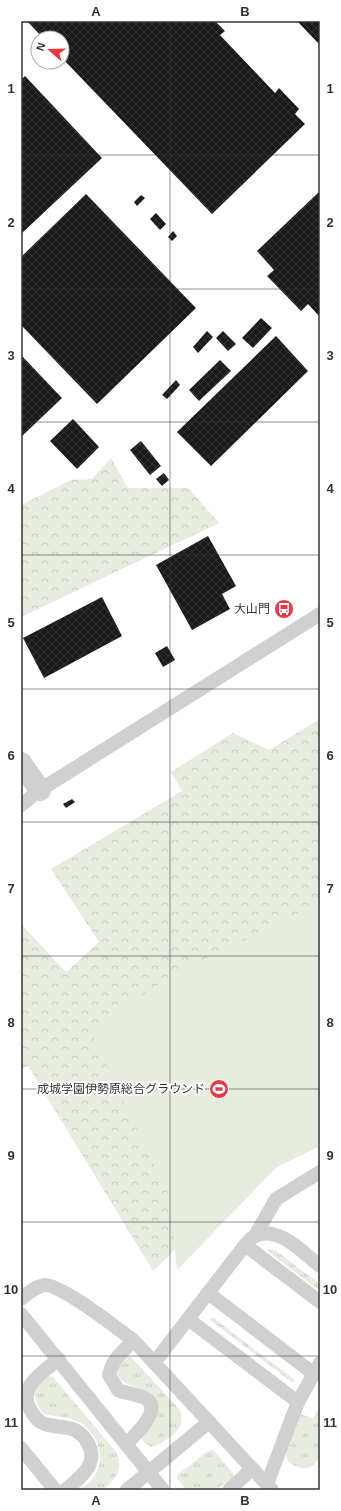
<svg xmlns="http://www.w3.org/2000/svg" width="341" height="1511" viewBox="0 0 341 1511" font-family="Arial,'Noto Sans JP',sans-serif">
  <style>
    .grass { fill: url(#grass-tufts) }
    .forest { fill: url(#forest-crowns) }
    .green { fill: #e6ecdf }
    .building { fill: url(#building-cross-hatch) }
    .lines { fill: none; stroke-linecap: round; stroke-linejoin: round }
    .service { stroke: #d0d0d0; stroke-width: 14 }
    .minor { stroke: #d0d0d0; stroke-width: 22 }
    .grid { fill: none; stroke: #333; stroke-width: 1; stroke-opacity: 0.55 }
    .labels { text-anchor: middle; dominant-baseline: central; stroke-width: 4; stroke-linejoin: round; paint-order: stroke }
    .poi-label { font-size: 12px; fill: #333; stroke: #fff; text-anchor: end }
    .neatline { fill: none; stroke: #333; stroke-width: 1.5 }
    .grid-label { font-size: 13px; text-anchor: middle; font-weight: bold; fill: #333 }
  </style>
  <defs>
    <pattern id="grass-tufts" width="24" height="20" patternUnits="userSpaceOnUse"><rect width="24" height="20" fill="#e6ecdf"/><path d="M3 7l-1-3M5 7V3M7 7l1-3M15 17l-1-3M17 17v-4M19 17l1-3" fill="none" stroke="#c6cbc0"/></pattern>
    <pattern id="forest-crowns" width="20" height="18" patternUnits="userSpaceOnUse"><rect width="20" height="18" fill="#e6ecdf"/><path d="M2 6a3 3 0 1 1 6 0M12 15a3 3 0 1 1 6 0" fill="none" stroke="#c6cbc0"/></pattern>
    <pattern id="building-cross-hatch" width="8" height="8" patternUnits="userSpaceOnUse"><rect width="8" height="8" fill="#1a1a1a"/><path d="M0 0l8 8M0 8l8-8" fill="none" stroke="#333"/></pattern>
  </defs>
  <rect width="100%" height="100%" fill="#fff"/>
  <g class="grass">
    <polygon points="270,1249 276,1251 320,1284 320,1291 266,1250"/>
    <polygon points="212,1317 295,1380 293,1383 210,1320"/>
    <path d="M127 1356H130L180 1410C187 1430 169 1438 154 1447L149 1446 142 1440 143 1435C153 1427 160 1417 158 1403 155 1398 153 1395 148 1392 132 1384 102 1382 127 1356Z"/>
    <path d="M49 1376 53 1377 117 1453C123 1470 116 1479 103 1490H78C82 1487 87 1484 91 1481 108 1462 99 1431 77 1421 66 1416 55 1417 44 1414 31 1398 32 1387 49 1376Z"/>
    <path d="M320 1405C320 1420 323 1438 320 1453 315 1472 300 1472 287 1460L286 1453 301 1414 313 1419Z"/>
    <polygon points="213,1450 233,1473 233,1477 216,1490 186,1490 177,1478 178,1474 208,1451"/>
  </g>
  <g class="forest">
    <polygon points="111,458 128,488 188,488 219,523 21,617 21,505 71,480 92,479"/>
    <polygon points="320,719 320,1109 153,1271 28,1066 21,1070 21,924 66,972 99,942 51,869 182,791 171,772 233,733 269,750"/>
  </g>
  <polygon class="green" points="320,901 320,1146 277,1167 177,1270 169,1196 91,1032 174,973 267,930"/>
  <g class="building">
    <polygon points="27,21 215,21 225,31 220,35 275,93 279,88 299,109 295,114 305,124 212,214 62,58 62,38 43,38"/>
    <polygon points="297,21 320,21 320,45"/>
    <polygon points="25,76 102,158 21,234 21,80"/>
    <polygon points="320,191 320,317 308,304 301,311 267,276 274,270 257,251"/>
    <polygon points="86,194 196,308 97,404 21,325 21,257"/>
    <polygon points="141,195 145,198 137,206 134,202"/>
    <polygon points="156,213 166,224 160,230 150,219"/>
    <polygon points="173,231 177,236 172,241 168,237"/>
    <polygon points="261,318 272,328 253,348 242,338"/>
    <polygon points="207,331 213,337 198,353 193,347"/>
    <polygon points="223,331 236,344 228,351 216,338"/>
    <polygon points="276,336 308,371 211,466 177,432"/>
    <polygon points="21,355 62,398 21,437"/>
    <polygon points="220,360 231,371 199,401 189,390"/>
    <polygon points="176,380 180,385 167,399 162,395"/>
    <polygon points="73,419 99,447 77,469 50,441"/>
    <polygon points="141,441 161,466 150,475 130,450"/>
    <polygon points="164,473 169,480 162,486 156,479"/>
    <polygon points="208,536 236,586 222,594 230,609 192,630 156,565"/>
    <polygon points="102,597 122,636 44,678 23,638"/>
    <polygon points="167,646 175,660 163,667 155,653"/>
    <polygon points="72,799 75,802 66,808 63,804"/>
  </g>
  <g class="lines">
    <g class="service">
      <polyline points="21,805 40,790 320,614"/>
      <polyline points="255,1236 276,1199 320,1172"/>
      <polyline points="245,1245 320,1302"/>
      <polyline points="208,1293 314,1374"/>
      <path d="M21 1299C28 1293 36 1286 45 1285 60 1284 120 1330 134 1341L272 1490"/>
      <polyline points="21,1314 163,1490"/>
      <polyline points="188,1319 298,1402"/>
      <path d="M59 1359C44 1371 17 1387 30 1409 33 1415 38 1422 45 1424 54 1427 66 1426 75 1430 86 1436 95 1451 90 1463 86 1474 74 1483 65 1490"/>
      <path d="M154 1363 245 1245C248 1242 251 1238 255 1236 279 1225 303 1253 320 1266"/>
      <path d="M126 1444C134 1436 161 1412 148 1400 141 1394 127 1394 118 1390L109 1375C113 1359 121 1352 134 1341"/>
      <polyline points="21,1448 55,1490"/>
      <polyline points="267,1484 298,1402 320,1363"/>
      <polyline points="127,1490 209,1422"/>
      <polyline points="229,1490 252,1469"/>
    </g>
    <polyline class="minor" points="21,763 40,790"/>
  </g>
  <path class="grid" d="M170 21V1490M21 155H320M21 289H320M21 422H320M21 555H320M21 689H320M21 822H320M21 956H320M21 1089H320M21 1222H320M21 1356H320"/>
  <defs>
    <g id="bus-disc" transform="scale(1)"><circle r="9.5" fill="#e63946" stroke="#fff"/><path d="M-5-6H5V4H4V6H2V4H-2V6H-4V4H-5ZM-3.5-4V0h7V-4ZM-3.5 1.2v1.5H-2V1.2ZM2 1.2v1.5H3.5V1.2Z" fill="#fff"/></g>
    <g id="stadium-disc" transform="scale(1)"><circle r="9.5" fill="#e63946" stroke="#fff"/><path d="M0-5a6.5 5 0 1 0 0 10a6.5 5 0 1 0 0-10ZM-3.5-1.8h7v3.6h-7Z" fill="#fff"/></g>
  </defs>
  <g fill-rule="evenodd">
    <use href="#bus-disc" x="284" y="609"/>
    <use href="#stadium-disc" x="219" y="1089"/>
  </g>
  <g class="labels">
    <g class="poi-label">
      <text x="270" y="609">大山門</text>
      <text x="205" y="1089">成城学園伊勢原総合グラウンド</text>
    </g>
  </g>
  <rect width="341" height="1511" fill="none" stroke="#ffffff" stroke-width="44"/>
  <g transform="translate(50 50) rotate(290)"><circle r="19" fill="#ffffff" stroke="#adadad"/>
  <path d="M0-3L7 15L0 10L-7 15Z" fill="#e63946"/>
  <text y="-6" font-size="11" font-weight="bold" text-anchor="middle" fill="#333333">N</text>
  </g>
  <rect x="22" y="22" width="297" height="1467" class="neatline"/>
  <g class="grid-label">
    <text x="96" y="16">A</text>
    <text x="245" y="16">B</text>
    <text x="11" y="93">1</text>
    <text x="330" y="93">1</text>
    <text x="11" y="227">2</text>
    <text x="330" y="227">2</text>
    <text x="11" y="360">3</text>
    <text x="330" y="360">3</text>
    <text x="11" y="493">4</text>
    <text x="330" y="493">4</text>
    <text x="11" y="627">5</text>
    <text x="330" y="627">5</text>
    <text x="11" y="760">6</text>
    <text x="330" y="760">6</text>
    <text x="11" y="893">7</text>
    <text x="330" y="893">7</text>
    <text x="11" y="1027">8</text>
    <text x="330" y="1027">8</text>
    <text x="11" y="1160">9</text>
    <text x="330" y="1160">9</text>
    <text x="11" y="1294">10</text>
    <text x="330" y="1294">10</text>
    <text x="11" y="1427">11</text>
    <text x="330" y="1427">11</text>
    <text x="96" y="1505">A</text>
    <text x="245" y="1505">B</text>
  </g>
</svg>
